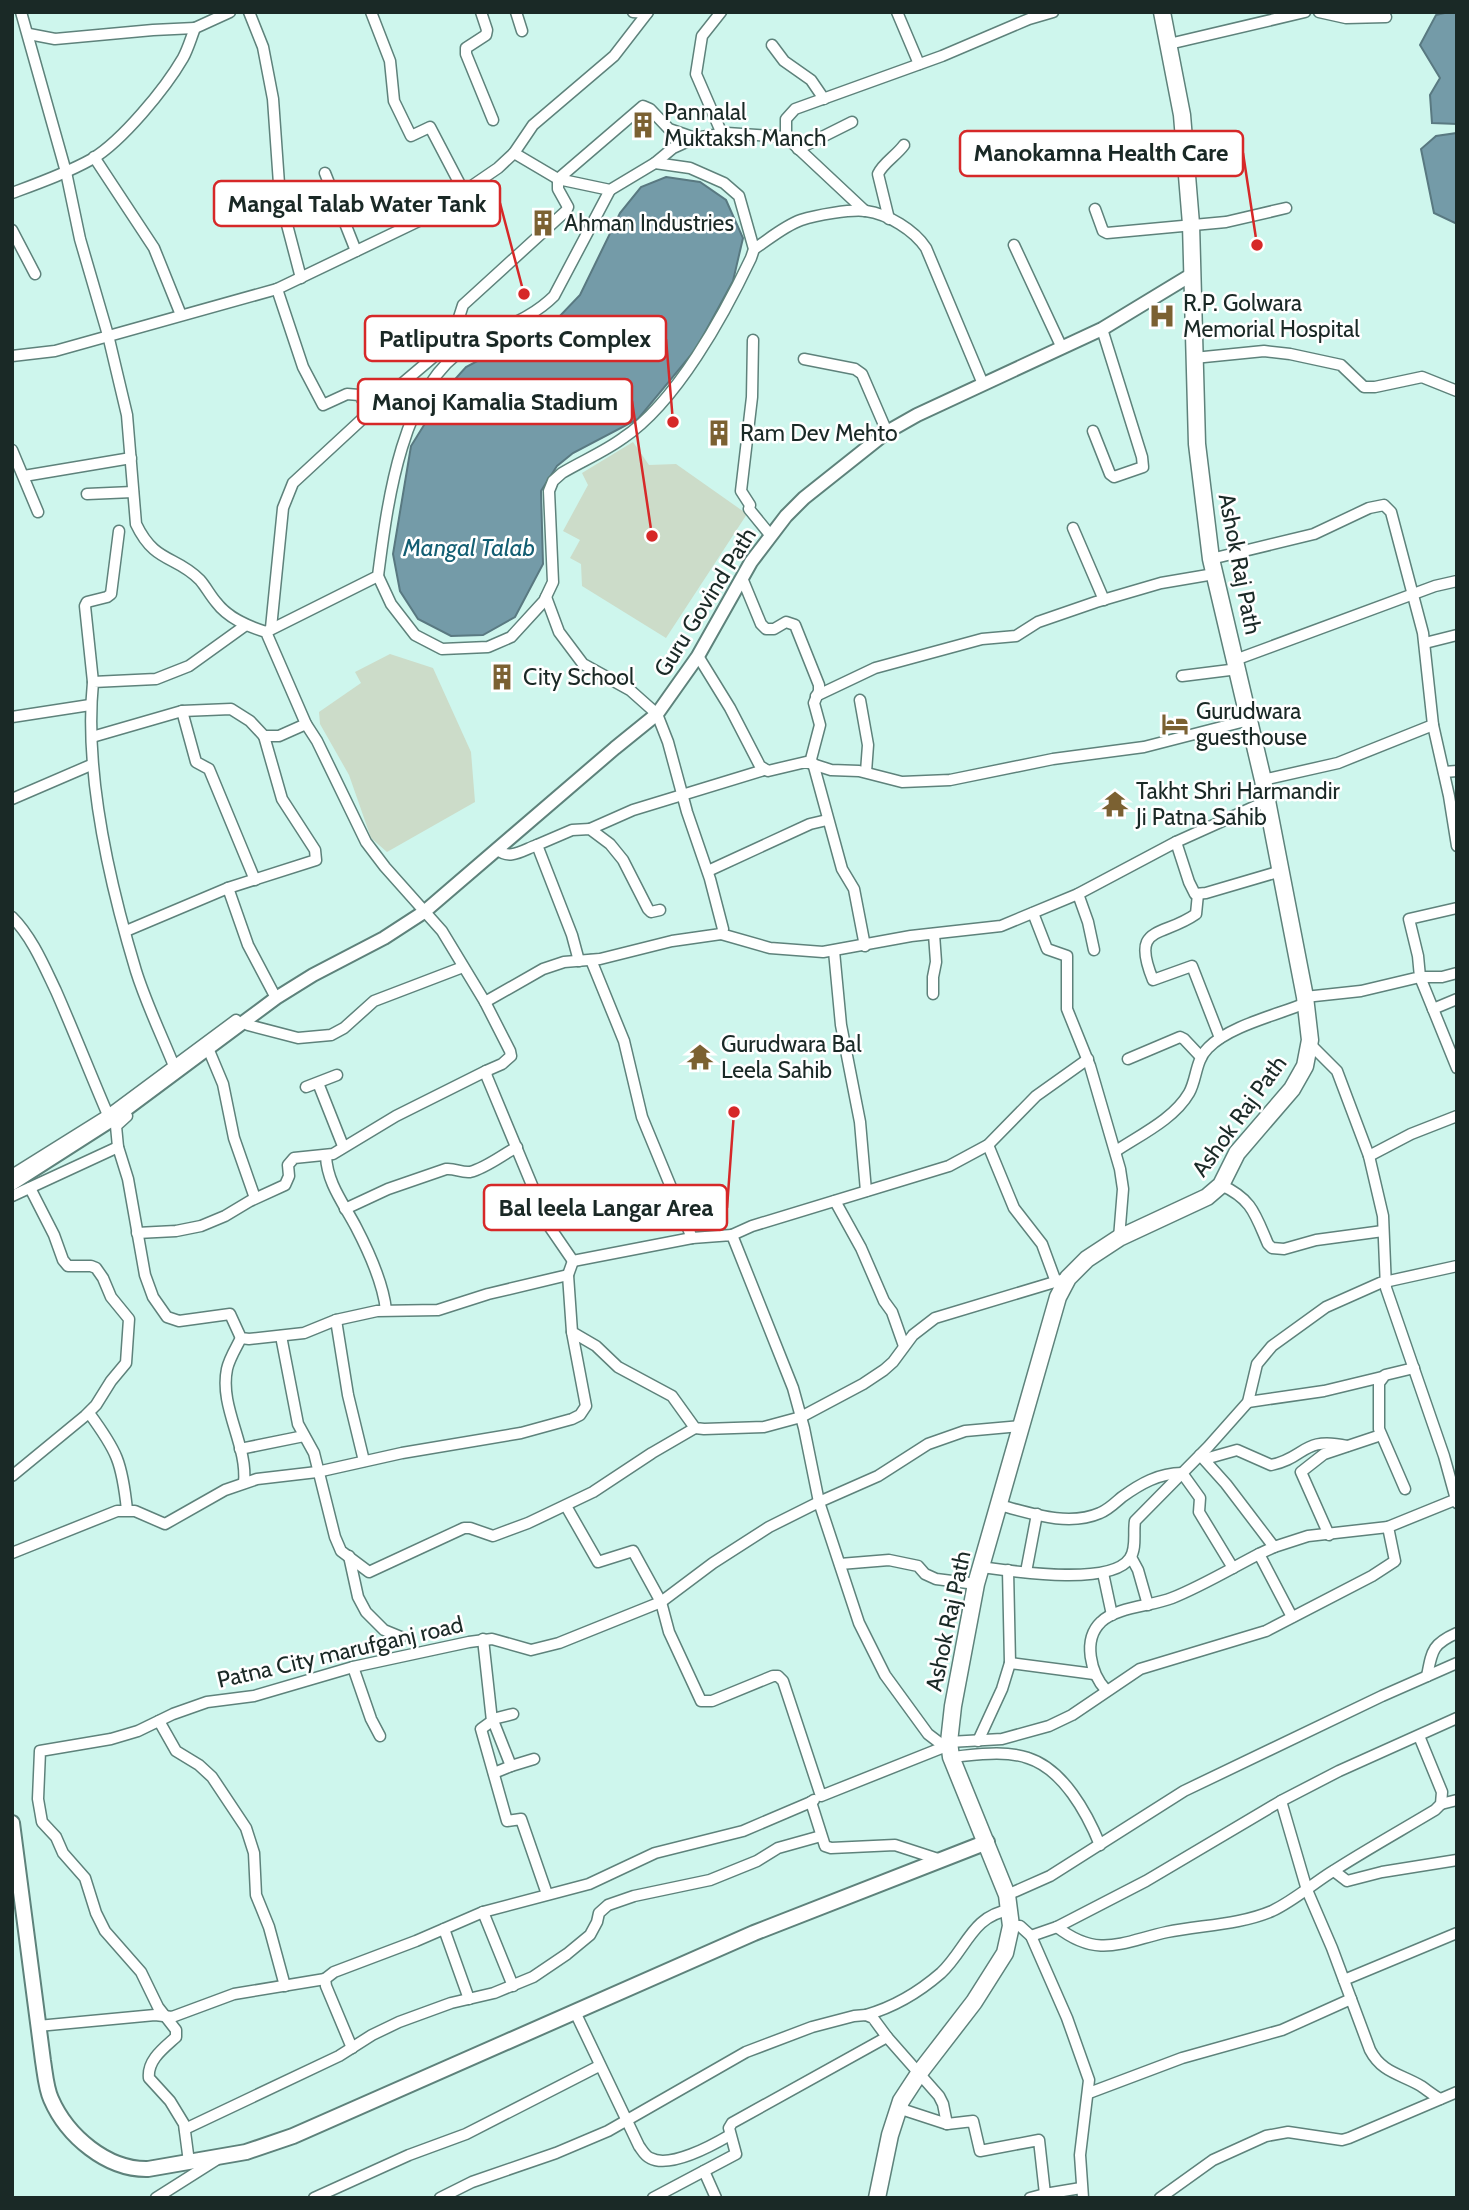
<svg xmlns="http://www.w3.org/2000/svg" width="1469" height="2210" viewBox="0 0 1469 2210" font-family="Cabin,sans-serif">
  <style>
    .green { fill: #ccdcc9 }
    .water { fill: #749ba8; stroke: #597981; stroke-width: 2 }
    .lines { fill: none; stroke-linecap: round; stroke-linejoin: round }
    .minor-casing { stroke: #5e827b; stroke-width: 13 }
    .tertiary-casing { stroke: #5e827b; stroke-width: 16 }
    .secondary-casing { stroke: #5e827b; stroke-width: 18 }
    .primary-casing { stroke: #5e827b; stroke-width: 19 }
    .minor { stroke: #fff; stroke-width: 10 }
    .tertiary { stroke: #fff; stroke-width: 12 }
    .secondary { stroke: #fff; stroke-width: 14 }
    .primary { stroke: #fff; stroke-width: 16 }
    .labels { text-anchor: middle; dominant-baseline: central; stroke-width: 5; stroke-linejoin: round; paint-order: stroke }
    .poi-label { font-size: 23px; fill: #1a2926; stroke: #fff; text-anchor: start }
    .street-label { font-size: 23px; fill: #1a2926; stroke: #fff }
    .water-label { font-size: 24px; font-style: italic; fill: #125e73; stroke: #fff }
    .leader { fill: none; stroke: #d62828; stroke-width: 2.5 }
    .callout-dot { fill: #d62828; stroke: #fff; stroke-width: 2.5 }
    .callout { fill: #fff; stroke: #d62828; stroke-width: 2.5 }
    .callout-label { font-size: 24px; text-anchor: middle; font-weight: bold; fill: #1a2926 }
  </style>
  <rect width="100%" height="100%" fill="#cef6ed"/>
  <g class="green">
    <polygon points="633,442 649,465 676,464 747,514 666,638 582,586 581,564 570,558 580,540 563,531 588,485 582,473"/>
    <polygon points="390,654 433,668 471,752 475,802 387,852 371,838 349,775 320,724 319,712 361,683 355,672"/>
  </g>
  <g class="water">
    <polygon points="1449,12 1457,12 1457,124 1432,123 1430,95 1440,78 1420,45 1436,15"/>
    <polygon points="1457,133 1457,224 1434,213 1421,149 1436,136"/>
    <polygon points="666,177 700,182 726,200 743,238 733,281 696,349 638,419 573,453 557,466 541,491 543,564 515,617 483,635 451,636 418,619 400,591 393,554 411,446 447,388 466,367 558,318 580,295 620,213 641,187"/>
  </g>
  <g class="lines">
    <g class="minor-casing">
      <g id="minor">
        <path d="M21 12 66 172 80 239 108 335 127 415 136 524C155 564 176 555 200 580 206 587 210 595 216 602 228 618 247 626 266 632L306 724 317 741 366 842 385 867 442 931 485 1002 543 969 564 962 600 959 672 941 721 934 723 929 710 879 687 812 668 742 657 714 630 690 583 664 559 632 546 597"/>
        <polyline points="249,12 263,47 273,99 280,198 301,278"/>
        <polyline points="371,12 390,61 394,101 411,136 430,127 464,192"/>
        <polyline points="481,12 487,30 486,35 466,48 466,54 493,120"/>
        <polyline points="516,12 522,31"/>
        <polyline points="633,12 647,13"/>
        <polyline points="721,12 702,36 696,74 722,134"/>
        <polyline points="897,12 919,64"/>
        <polyline points="1319,12 1346,18 1386,17"/>
        <polyline points="29,34 55,39 153,30 195,28"/>
        <polyline points="1169,44 1305,12"/>
        <polyline points="772,45 784,61 811,80 824,99"/>
        <polyline points="786,137 786,119 795,109 942,56 1029,19 1053,12"/>
        <polyline points="798,149 852,122"/>
        <polyline points="94,157 154,248 181,315"/>
        <polyline points="655,163 673,148 695,138 727,133 786,137 865,211"/>
        <polyline points="325,173 356,251"/>
        <polyline points="558,179 643,106 650,109 669,129 695,138"/>
        <path d="M12 193C39 183 67 173 92 159 122 141 165 89 183 58 188 49 191 38 195 28L230 12"/>
        <polyline points="1095,209 1103,231 1107,233 1226,222 1286,208"/>
        <path d="M889 219 878 174C883 163 896 156 904 145"/>
        <polyline points="12,230 35,274"/>
        <polyline points="1014,245 1062,348"/>
        <path d="M754 249C768 240 784 226 801 220 816 215 851 209 866 211 888 214 914 230 926 248L983 384"/>
        <polyline points="277,289 303,367 323,405 347,394 359,395 369,409 385,398 412,415"/>
        <polyline points="753,340 752,397 741,491 750,505 749,509 771,536"/>
        <polyline points="12,356 55,351 277,289 425,218 498,168 514,153 533,125 614,56 648,12"/>
        <polyline points="1194,358 1264,351 1290,354 1341,365 1364,387 1375,387 1422,377 1457,391"/>
        <polyline points="804,359 855,369 862,374 887,432"/>
        <polyline points="1093,431 1110,474 1114,477 1143,467 1142,457 1102,329"/>
        <polyline points="12,450 38,512"/>
        <polyline points="24,476 131,458"/>
        <polyline points="87,494 133,492"/>
        <polyline points="1073,528 1104,600"/>
        <polyline points="1211,559 1314,534 1369,508 1384,505 1391,512 1423,633 1433,725 1338,763 1263,780"/>
        <path d="M378 576 391 604 415 635 442 649 488 647 511 637 544 601 553 582 549 491 553 481 562 473C582 461 604 452 623 438 676 403 724 315 751 258L754 249 739 196 724 183 690 168 655 163 610 190 558 179 514 153"/>
        <polyline points="742,578 761,624 766,629 774,629 786,622 795,625 819,685 819,691 814,703 820,725 810,763"/>
        <polyline points="271,628 283,508 293,483 385,398 444,348 453,336 463,305 566,211 568,207 558,189 558,179"/>
        <path d="M266 632 378 576C387 506 401 387 467 347 496 329 529 321 554 296L610 190"/>
        <polyline points="1425,643 1457,635"/>
        <polyline points="698,656 730,708 760,766 768,771 806,762 831,770 859,771 902,782 950,780 1053,759 1144,747 1249,720"/>
        <polyline points="1235,660 1435,586 1457,581"/>
        <polyline points="1182,676 1238,669"/>
        <polyline points="93,682 85,606 87,602 107,597 111,594 119,531"/>
        <polyline points="816,696 875,668 982,639 1016,636 1038,622 1096,602 1161,583 1214,574"/>
        <polyline points="860,700 868,745 866,772"/>
        <polyline points="182,711 196,762 209,769 255,880"/>
        <polyline points="12,717 90,705"/>
        <polyline points="1433,725 1449,796 1457,846"/>
        <polyline points="92,737 182,711 231,709 250,721 264,736 279,736 306,724"/>
        <polyline points="813,763 842,869 854,889 865,946"/>
        <polyline points="1444,772 1457,771"/>
        <polyline points="12,799 91,765"/>
        <polyline points="590,829 633,810 764,770"/>
        <polyline points="1176,842 1189,882 1195,894 1206,893 1281,871"/>
        <path d="M497 849C509 861 523 850 537 845"/>
        <polyline points="708,871 810,824 827,820"/>
        <polyline points="228,888 248,945 276,998"/>
        <polyline points="1078,894 1088,922 1094,950"/>
        <path d="M1198 894 1196 914C1162 938 1130 924 1153 980L1192 966 1220 1038"/>
        <polyline points="1033,913 1047,949 1067,956 1067,1009 1090,1066 1120,1169 1123,1189 1119,1238"/>
        <path d="M12 917C32 937 44 966 56 991 74 1032 90 1073 108 1115"/>
        <polyline points="126,931 228,888 316,860 315,850 282,799 264,736"/>
        <polyline points="721,934 770,948 823,952 911,936 1001,926 1078,894 1176,842 1267,801"/>
        <polyline points="834,951 841,1025 860,1122 866,1191"/>
        <polyline points="591,960 624,1041 642,1117 692,1238 732,1235 793,1388 804,1428 819,1502 859,1623 885,1675 928,1734 949,1750"/>
        <polyline points="579,961 572,935 537,845 572,830 590,829 610,844 623,860 648,909 651,912 660,910"/>
        <polyline points="1457,973 1442,977 1420,977 1457,1068"/>
        <polyline points="933,994 933,977 936,962 934,934"/>
        <polyline points="1305,997 1361,991 1420,977 1418,956 1409,919 1457,908"/>
        <polyline points="485,1002 510,1051 511,1056 502,1064 486,1071 487,1077 549,1226 573,1261 692,1238"/>
        <polyline points="1433,1009 1457,999"/>
        <polyline points="248,1025 298,1038 331,1035 344,1028 374,1001 463,967"/>
        <polyline points="1309,1043 1337,1071 1369,1156 1383,1216 1386,1288 1444,1456 1457,1503"/>
        <polyline points="210,1053 223,1084 234,1138 255,1198"/>
        <polyline points="1128,1059 1180,1037 1184,1039 1201,1057"/>
        <path d="M174 1066C161 1034 146 1003 136 971 110 885 84 772 93 682L156 679 189 666 246 625"/>
        <polyline points="318,1083 343,1146"/>
        <polyline points="306,1087 337,1075"/>
        <polyline points="127,1116 116,1126 118,1147 128,1179 145,1275 153,1297 167,1317 179,1321 230,1314 241,1338 249,1339 304,1333 336,1320"/>
        <polyline points="988,1145 1014,1208 1042,1244 1056,1282"/>
        <path d="M1116 1151C1140 1135 1174 1119 1189 1093 1197 1079 1195 1061 1208 1048 1229 1026 1277 1015 1306 1003"/>
        <path d="M326 1156C327 1183 344 1204 356 1227 369 1252 383 1282 386 1310"/>
        <polyline points="1369,1156 1411,1134 1457,1116"/>
        <polyline points="12,1175 108,1115 236,1020"/>
        <path d="M1221 1185C1252 1199 1255 1214 1268 1244L1272 1248 1284 1249 1316 1240 1383 1231"/>
        <polyline points="12,1196 118,1147"/>
        <polyline points="835,1201 861,1248 884,1301 892,1312 904,1346"/>
        <path d="M345 1209 388 1189 446 1169C455 1168 461 1173 470 1172 486 1168 502 1155 517 1147"/>
        <polyline points="137,1233 176,1231 201,1226 225,1216 250,1201 285,1185 289,1176 288,1165 294,1158 333,1154 396,1116 486,1071"/>
        <polyline points="732,1235 752,1226 949,1166 988,1145 1036,1096 1088,1059"/>
        <polyline points="573,1261 568,1275 572,1332 596,1346 618,1367 672,1396 695,1428 704,1429 764,1427 801,1417 863,1384 884,1370 893,1362 913,1335 935,1318 1068,1278"/>
        <polyline points="281,1336 298,1424 314,1453 335,1537 341,1551 369,1572 464,1528 470,1528 493,1536 528,1523 593,1492 652,1453 695,1428"/>
        <path d="M241 1338C236 1348 229 1359 227 1369 219 1407 248 1445 244 1483"/>
        <polyline points="1248,1402 1324,1391 1382,1377"/>
        <path d="M89 1413C117 1451 122 1462 127 1510"/>
        <polyline points="240,1449 304,1436"/>
        <polyline points="1200,1455 1226,1484 1274,1547 1259,1554 1292,1617"/>
        <path d="M1205 1459 1237 1450 1271 1465C1306 1458 1302 1436 1347 1446"/>
        <polyline points="364,1461 348,1395 336,1320 377,1311 438,1310 488,1294 568,1275"/>
        <polyline points="12,1476 85,1416 96,1405 111,1381 126,1363 129,1319 111,1297 103,1278 96,1268 91,1266 68,1266 63,1260 54,1235 30,1188"/>
        <polyline points="1405,1489 1379,1429 1379,1383 1385,1375 1414,1368"/>
        <path d="M999 1505C1030 1513 1068 1527 1100 1513 1108 1510 1115 1503 1122 1497 1140 1484 1159 1473 1182 1473L1200 1498 1199 1512 1233 1568"/>
        <polyline points="566,1506 598,1562 633,1551 661,1602 669,1632 701,1701 712,1701 773,1676 778,1676 783,1681 821,1796 944,1747"/>
        <polyline points="1329,1535 1301,1472 1324,1454 1381,1435"/>
        <polyline points="1274,1547 1308,1536 1388,1527"/>
        <polyline points="12,1553 117,1511 135,1511 165,1524 225,1490 257,1479 317,1472 402,1453 521,1433 572,1419 580,1415 586,1406 572,1332"/>
        <polyline points="349,1556 358,1597 366,1612 384,1630 401,1637"/>
        <polyline points="1131,1557 1138,1570 1148,1605"/>
        <polyline points="840,1564 889,1560 918,1566 925,1574 936,1579 976,1584"/>
        <path d="M981 1567C1011 1571 1111 1587 1130 1558 1137 1548 1133 1532 1135 1521L1208 1447 1248 1402 1257 1364 1272 1346 1326 1307 1380 1283 1457 1266"/>
        <polyline points="1008,1570 1010,1663"/>
        <polyline points="1026,1572 1037,1514"/>
        <polyline points="1103,1573 1112,1615"/>
        <polyline points="483,1639 492,1721 481,1729 507,1821 521,1819 547,1894"/>
        <polyline points="353,1667 371,1719 380,1736"/>
        <path d="M1427 1676C1432 1651 1432 1644 1457 1633"/>
        <path d="M1106 1690C1091 1674 1082 1640 1101 1622 1116 1607 1152 1606 1172 1598 1202 1586 1230 1569 1259 1554"/>
        <polyline points="492,1718 511,1766 494,1773"/>
        <polyline points="493,1719 513,1714"/>
        <polyline points="159,1721 176,1751 199,1765 212,1777 246,1828 254,1853 256,1895 269,1927 285,1986"/>
        <polyline points="978,1741 1002,1689 1010,1663 1094,1674"/>
        <polyline points="949,1742 1002,1739 1049,1726 1072,1715 1140,1669 1266,1631 1372,1576 1395,1561 1388,1527 1457,1499"/>
        <path d="M951 1757C975 1755 1005 1750 1028 1758 1063 1769 1087 1813 1100 1845"/>
        <polyline points="511,1766 534,1759"/>
        <polyline points="814,1800 811,1802 825,1846 831,1848 895,1845 941,1860"/>
        <path d="M1281 1801 1307 1890 1332 1948 1370 2050C1382 2073 1401 2074 1421 2086 1427 2090 1433 2095 1440 2099"/>
        <polyline points="1441,1804 1457,1800"/>
        <polyline points="1334,1871 1347,1881 1382,1872 1457,1860"/>
        <polyline points="1007,1895 1050,1876 1184,1791 1382,1696 1457,1663"/>
        <polyline points="483,1912 513,1986"/>
        <polyline points="1011,1926 1020,1926 1031,1936 1067,2018 1089,2080 1080,2155 1083,2198"/>
        <path d="M1057 1927C1098 1959 1122 1942 1167 1932 1202 1925 1239 1925 1272 1911 1293 1901 1310 1886 1330 1873 1364 1851 1400 1831 1435 1810L1441 1804 1442 1792 1419 1736"/>
        <polyline points="444,1929 469,1999"/>
        <polyline points="1031,1936 1057,1927 1146,1881 1281,1801 1339,1771 1457,1718"/>
        <polyline points="1344,1980 1457,1933"/>
        <path d="M575 2012 639 2146C642 2150 645 2156 650 2158 670 2169 713 2145 730 2135"/>
        <path d="M866 2015C894 2007 918 1993 941 1973 966 1950 972 1915 1010 1910"/>
        <polyline points="38,2026 155,2015 172,2017 234,1994 325,1979"/>
        <polyline points="352,2048 326,1986 325,1979 334,1972 416,1941 483,1912 589,1884 655,1853 743,1831 811,1802"/>
        <polyline points="1089,2093 1182,2058 1282,2030 1351,1999"/>
        <polyline points="898,2108 947,2124 973,2121 980,2151 1039,2140 1045,2194 1081,2188"/>
        <polyline points="185,2129 339,2056 372,2035 399,2022 451,2003 494,1993 533,1977 567,1954 590,1935 597,1922 599,1913 608,1905 634,1896 710,1880 757,1861 778,1848 821,1836"/>
        <path d="M189 2162 184 2124 170 2101 149 2078C147 2060 164 2048 176 2037V2030L158 2007 141 1972 105 1931 96 1913 85 1878 63 1853 56 1837 42 1822 38 1799 40 1751 111 1739 138 1731 173 1714 207 1702 254 1696 353 1667 469 1642 492 1639 531 1650 559 1643 661 1602 713 1563 769 1527 819 1502 878 1476 928 1444 965 1431 1021 1426"/>
        <polyline points="704,2171 716,2198"/>
        <polyline points="156,2198 216,2160"/>
        <polyline points="314,2198 409,2155 466,2134 599,2066"/>
        <polyline points="440,2198 472,2182 556,2153 608,2131 746,2052 812,2027 854,2016 866,2015 873,2018 887,2037"/>
        <polyline points="653,2198 736,2154 729,2128 732,2123 887,2037 939,2096 943,2104 947,2124"/>
        <polyline points="1030,2198 1045,2194"/>
        <polyline points="1160,2198 1213,2160 1266,2136 1288,2132 1342,2140 1349,2138 1457,2092"/>
      </g>
    </g>
    <g class="tertiary-casing">
      <polyline id="tertiary" points="12,1184 112,1120 276,998 313,975 384,938 424,912 615,748 657,714 698,656 751,562 786,516 804,498 887,432 917,415 1102,329 1191,275"/>
    </g>
    <g class="secondary-casing">
      <path id="secondary" d="M12 1823 43 2061C45 2073 46 2088 51 2099 67 2136 107 2170 148 2169L246 2152 293 2136 754 1933 987 1842"/>
    </g>
    <g class="primary-casing">
      <polyline id="primary" points="877,2198 890,2135 901,2101 920,2072 974,2002 1005,1953 1011,1926 1007,1895 951,1757 949,1742 953,1706 976,1584 1058,1297 1068,1278 1087,1259 1119,1238 1207,1197 1221,1185 1237,1153 1292,1089 1305,1066 1310,1040 1305,997 1263,780 1211,559 1197,444 1191,224 1182,115 1162,12"/>
    </g>
    <use href="#minor" class="minor"/>
    <use href="#tertiary" class="tertiary"/>
    <use href="#secondary" class="secondary"/>
    <use href="#primary" class="primary"/>
  </g>
  <defs>
    <g id="building-bare" transform="scale(2.1)"><path d="M-4-6H4V6H1V3H-1V6H-4ZM-2.5-4.3h1.7v1.8h-1.7ZM.8-4.3h1.7v1.8H.8ZM-2.5-1h1.7V.8h-1.7ZM.8-1h1.7V.8H.8Z" fill="#7b6132" stroke="#fff" stroke-width="2.5" paint-order="stroke"/></g>
    <g id="hospital-bare" transform="scale(2.1)"><path d="M-5-5h3v3.5h4V-5h3V5h-3V1.5h-4V5h-3Z" fill="#7b6132" stroke="#fff" stroke-width="2.5" paint-order="stroke"/></g>
    <g id="hotel-bare" transform="scale(2.1)"><path d="M-6-4.5h1.5V1H6V5H4.5V3h-9V5H-6ZM-4 0a1.8 1.8 0 1 1 3.6 0ZM.5 0V-2.5h3Q6-2.5 6 0Z" fill="#7b6132" stroke="#fff" stroke-width="2.5" paint-order="stroke"/></g>
    <g id="temple-bare" transform="scale(2.1)"><path d="M0-6L5-2H3V0L6.5 2.5H4V6H1.5V3h-3V6H-4V2.5H-6.5L-3 0V-2H-5Z" fill="#7b6132" stroke="#fff" stroke-width="2.5" paint-order="stroke"/></g>
  </defs>
  <g fill-rule="evenodd">
    <use href="#building-bare" x="643" y="125"/>
    <use href="#building-bare" x="543" y="223"/>
    <use href="#hospital-bare" x="1162" y="316"/>
    <use href="#building-bare" x="719" y="433"/>
    <use href="#building-bare" x="502" y="677"/>
    <use href="#hotel-bare" x="1175" y="724"/>
    <use href="#temple-bare" x="1115" y="804"/>
    <use href="#temple-bare" x="700" y="1057"/>
  </g>
  <g class="labels">
    <g class="poi-label">
      <text x="664" y="112">Pannalal<tspan x="664" dy="26">Muktaksh Manch</tspan></text>
      <text x="564" y="223">Ahman Industries</text>
      <text x="1183" y="303">R.P. Golwara<tspan x="1183" dy="26">Memorial Hospital</tspan></text>
      <text x="740" y="433">Ram Dev Mehto</text>
      <text x="523" y="677">City School</text>
      <text x="1196" y="711">Gurudwara<tspan x="1196" dy="26">guesthouse</tspan></text>
      <text x="1136" y="791">Takht Shri Harmandir<tspan x="1136" dy="26">Ji Patna Sahib</tspan></text>
      <text x="721" y="1044">Gurudwara Bal<tspan x="721" dy="26">Leela Sahib</tspan></text>
    </g>
    <g class="street-label">
      <text transform="translate(1240 564) rotate(79)">Ashok Raj Path</text>
      <text transform="translate(705 602) rotate(-58)">Guru Govind Path</text>
      <text transform="translate(1239 1116) rotate(-54)">Ashok Raj Path</text>
      <text transform="translate(948 1621) rotate(-78)">Ashok Raj Path</text>
      <text transform="translate(340 1652) rotate(-13)">Patna City marufganj road</text>
    </g>
    <g class="water-label">
      <text x="469" y="547">Mangal Talab</text>
    </g>
  </g>
  <path class="leader" d="M1257 245L1243 153M524 294L500 203M673 422L666 339M652 536L632 401M734 1112L727 1208"/>
  <g class="callout-dot">
    <circle cx="1257" cy="245" r="7"/>
    <circle cx="524" cy="294" r="7"/>
    <circle cx="673" cy="422" r="7"/>
    <circle cx="652" cy="536" r="7"/>
    <circle cx="734" cy="1112" r="7"/>
  </g>
  <g class="callout">
    <rect x="960" y="131" width="283" height="45" rx="7"/>
    <rect x="214" y="181" width="286" height="45" rx="7"/>
    <rect x="365" y="316" width="301" height="45" rx="7"/>
    <rect x="358" y="379" width="274" height="45" rx="7"/>
    <rect x="484" y="1185" width="243" height="45" rx="7"/>
  </g>
  <g class="callout-label">
    <text x="1101" y="161">Manokamna Health Care</text>
    <text x="357" y="212">Mangal Talab Water Tank</text>
    <text x="515" y="347">Patliputra Sports Complex</text>
    <text x="495" y="410">Manoj Kamalia Stadium</text>
    <text x="606" y="1216">Bal leela Langar Area</text>
  </g>
  <rect width="1469" height="2210" fill="none" stroke="#1a2926" stroke-width="28"/>
</svg>
